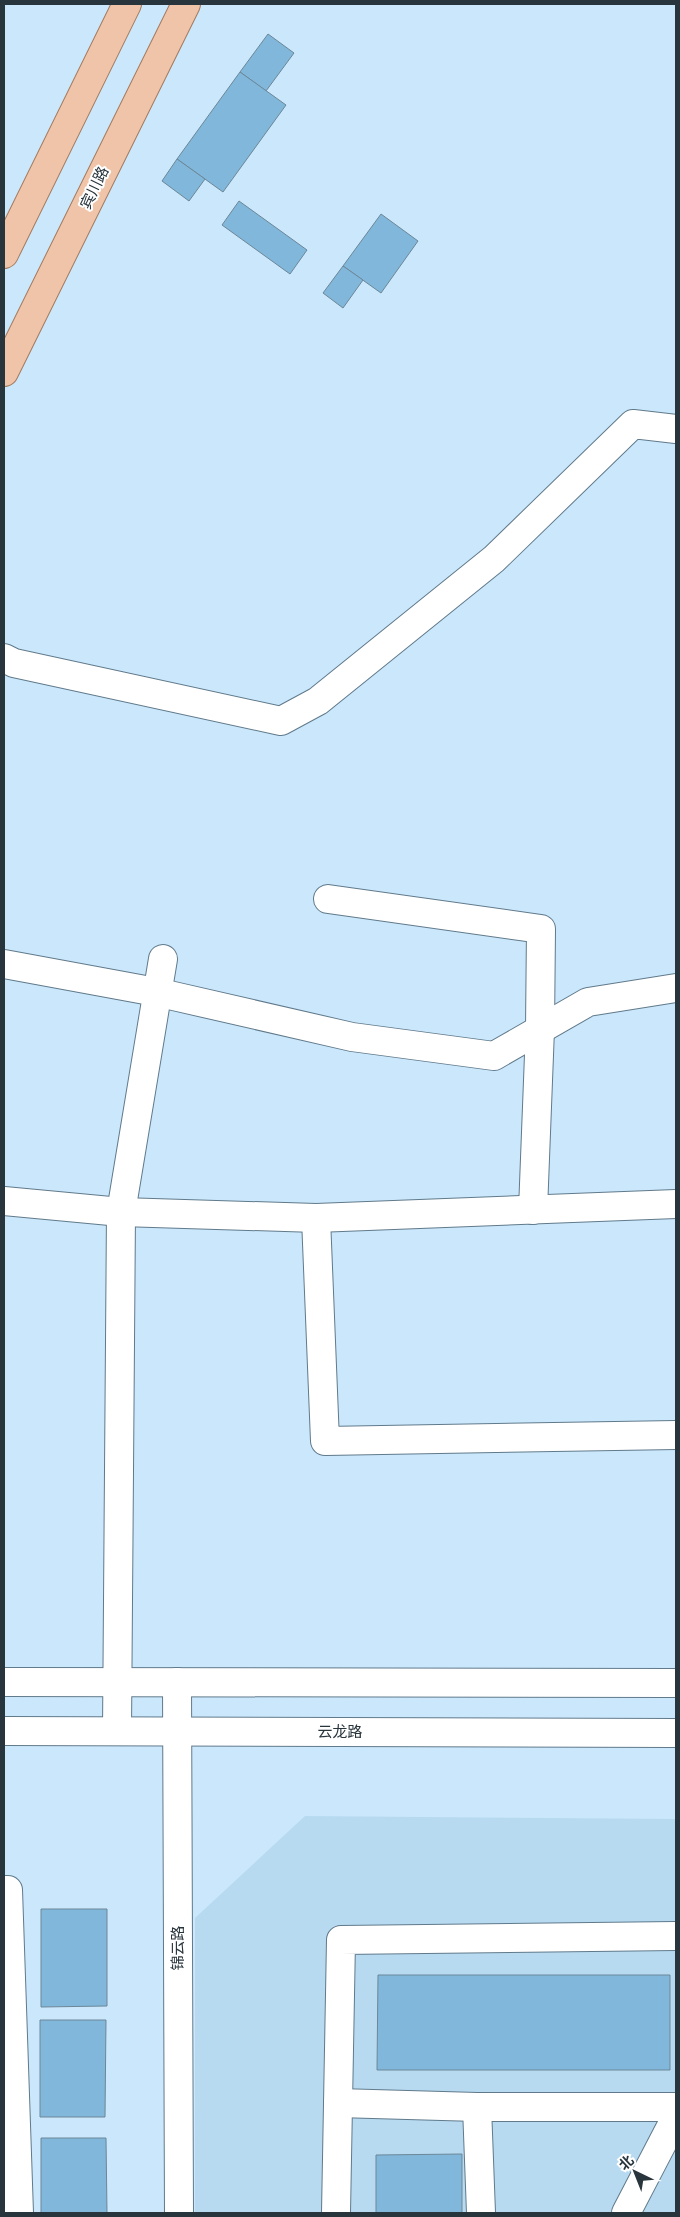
<svg xmlns="http://www.w3.org/2000/svg" width="680" height="2217" viewBox="0 0 680 2217" font-family="Spectral,'Noto Sans SC',serif">
  <style>
    .built { fill: #b7daf1 }
    .building { fill: #81b7da; stroke: #6c8798 }
    .lines { fill: none; stroke-linecap: round; stroke-linejoin: round }
    .minor-casing { stroke: #607a8b; stroke-width: 30 }
    .major-casing { stroke: #a3795d; stroke-width: 30 }
    .minor { stroke: #fff; stroke-width: 28 }
    .major { stroke: #efc4a9; stroke-width: 28 }
    .labels { text-anchor: middle; dominant-baseline: central; stroke-width: 4; stroke-linejoin: round; paint-order: stroke }
    .street-label { font-size: 15px; fill: #29353c; stroke: #fff }
  </style>
  <rect width="100%" height="100%" fill="#cbe7fb"/>
  <polygon class="built" points="305,1816 676,1819 676,2213 195,2213 195,1918"/>
  <g class="building">
    <polygon points="268,34 294,53 266,91 240,72"/>
    <polygon points="240,72 286,105 223,192 177,159"/>
    <polygon points="177,159 205,179 189,201 162,181"/>
    <polygon points="239,201 307,250 290,274 222,225"/>
    <polygon points="381,214 418,241 381,293 343,266"/>
    <polygon points="343,266 363,280 343,308 323,293"/>
    <polygon points="41,1909 107,1909 107,2006 41,2007"/>
    <polygon points="378,1975 670,1975 670,2070 377,2070"/>
    <polygon points="40,2020 106,2020 105,2117 40,2117"/>
    <polygon points="41,2138 106,2138 107,2213 41,2213"/>
    <polygon points="462,2154 462,2213 376,2213 376,2155"/>
  </g>
  <g class="lines">
    <g class="minor-casing">
      <g id="minor">
        <polyline points="4,658 14,663 281,721 318,701 494,559 633,424 676,429"/>
        <polyline points="328,899 541,929 540,1029 533,1210"/>
        <polyline points="4,964 156,992 352,1037 494,1056 588,1002 676,988"/>
        <polyline points="4,1201 121,1212 316,1218 676,1204"/>
        <polyline points="316,1218 325,1441 676,1435"/>
        <polyline points="4,1682 676,1683"/>
        <polyline points="177,1682 179,2213"/>
        <polyline points="4,1731 676,1733"/>
        <polyline points="117,1731 121,1212 163,959"/>
        <polyline points="4,1890 8,1890 19,2213"/>
        <polyline points="338,2103 477,2107 676,2107"/>
        <polyline points="477,2107 481,2213"/>
        <polyline points="336,2213 341,1940 676,1936"/>
        <polyline points="626,2213 676,2117"/>
      </g>
    </g>
    <g class="major-casing">
      <g id="major">
        <polyline points="4,254 127,4"/>
        <polyline points="4,372 186,4"/>
      </g>
    </g>
    <use href="#minor" class="minor"/>
    <use href="#major" class="major"/>
  </g>
  <g class="labels">
    <g class="street-label">
      <text transform="translate(95 188) rotate(-64)">宾川路</text>
      <text x="340" y="1732">云龙路</text>
      <text transform="translate(178 1948) rotate(-90)">锦云路</text>
    </g>
  </g>
  <rect width="680" height="2217" fill="none" stroke="#29353c" stroke-width="10"/>
  <g transform="translate(635 2172) rotate(317)" stroke="#ffffff" stroke-width="4" paint-order="stroke">
  <path d="M0-4L9 19L0 12L-9 19Z" fill="#29353c"/>
  <text y="-8" font-size="14" font-weight="bold" text-anchor="middle" fill="#29353c">北</text>
  </g>
</svg>
